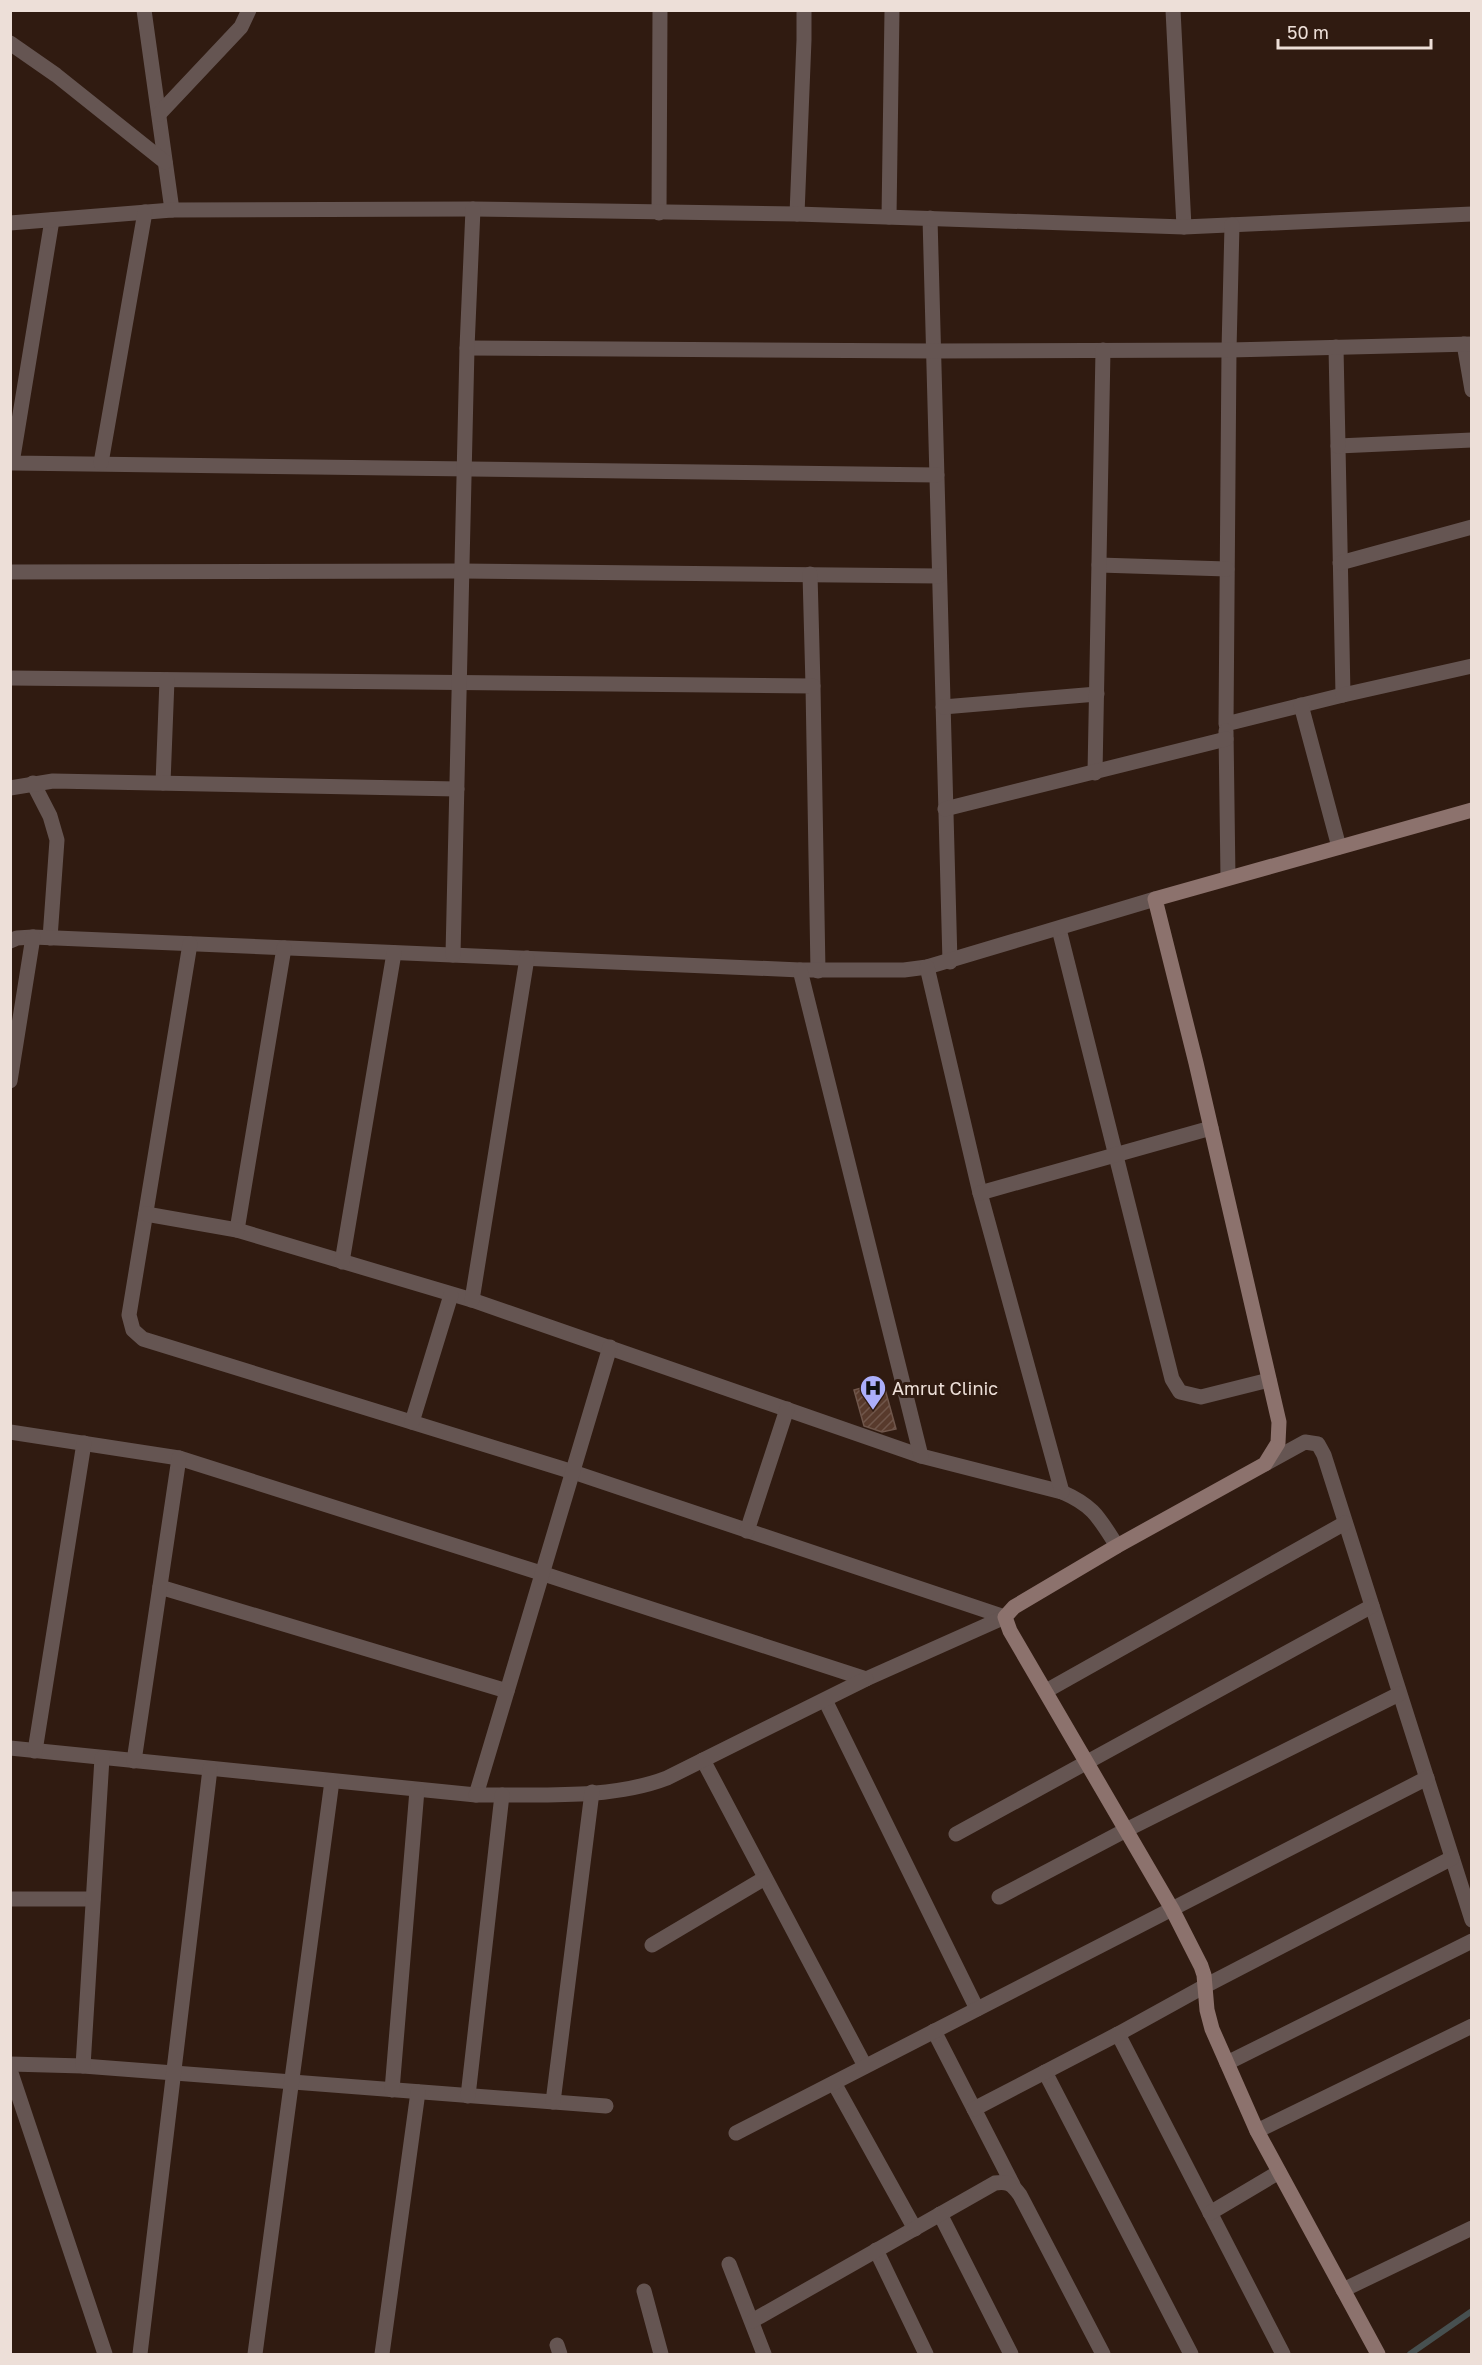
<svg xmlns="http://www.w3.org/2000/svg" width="1482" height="2365" viewBox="0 0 1482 2365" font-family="'Golos Text',sans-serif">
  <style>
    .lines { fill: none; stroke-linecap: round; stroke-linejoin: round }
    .stream { stroke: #475050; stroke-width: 6 }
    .building { fill: url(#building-hatch); stroke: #6f564b; stroke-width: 1.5 }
    .street { stroke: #655552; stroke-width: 15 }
    .secondary { stroke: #8c726d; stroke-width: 15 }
    .labels { text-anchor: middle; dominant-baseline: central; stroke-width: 6; stroke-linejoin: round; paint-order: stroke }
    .poi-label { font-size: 18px; fill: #eddfd8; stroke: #301b11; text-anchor: start }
  </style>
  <defs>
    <pattern id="building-hatch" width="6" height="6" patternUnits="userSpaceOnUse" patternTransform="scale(1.5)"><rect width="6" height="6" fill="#583a2c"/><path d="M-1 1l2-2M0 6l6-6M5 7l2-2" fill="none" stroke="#70564a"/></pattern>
  </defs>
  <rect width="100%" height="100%" fill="#301b11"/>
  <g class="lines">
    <polyline class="stream" points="1410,2354 1472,2311"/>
  </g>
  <polygon class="building" points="883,1382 896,1429 882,1432 864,1426 854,1390"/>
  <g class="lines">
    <g class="street">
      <polyline points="144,10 172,210"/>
      <polyline points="1173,10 1184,227"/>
      <polyline points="10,43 56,75 165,162"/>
      <polyline points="159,114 241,27 249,10"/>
      <polyline points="659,213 660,10"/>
      <polyline points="797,214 804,40 804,10"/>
      <polyline points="889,217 892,10"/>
      <polyline points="930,218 950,962"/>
      <polyline points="52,220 12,463 937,475"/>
      <polyline points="10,223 172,210 473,209 797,214 1184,227 1472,214"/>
      <polyline points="1232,225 1229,350 1226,724 1343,695 1338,446 1472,440"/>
      <polyline points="1464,344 1472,390"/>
      <polyline points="1336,347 1338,446"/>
      <polyline points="467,348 933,351 1229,350 1472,344"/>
      <polyline points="101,463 145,212"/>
      <polyline points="1340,563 1472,527"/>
      <polyline points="1099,565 1227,569"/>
      <polyline points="10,572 461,571 939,576"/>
      <polyline points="810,574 813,686"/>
      <polyline points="10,678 813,686 818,971"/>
      <polyline points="1343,695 1472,666"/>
      <polyline points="1301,705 1339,847"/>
      <polyline points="943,707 1097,694"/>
      <polyline points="1226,731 1228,878"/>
      <polyline points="1095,773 1103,350"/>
      <polyline points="33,783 50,816 57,840 50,938"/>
      <polyline points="163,783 167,680"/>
      <polyline points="10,788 53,781 457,789"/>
      <polyline points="945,809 1226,739"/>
      <polyline points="1059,929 1172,1379 1180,1392 1201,1397 1269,1380"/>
      <polyline points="10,941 17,938 33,937 800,970 904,970 927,967 1155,899"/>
      <polyline points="190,944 129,1315 133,1330 143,1339 573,1472 1005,1617"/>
      <path d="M284 948 237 1230 472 1300 921 1456 1062 1492C1094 1506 1099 1518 1117 1546"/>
      <polyline points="453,955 467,348 473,209"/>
      <polyline points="927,967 980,1193 1062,1492"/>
      <polyline points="800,970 921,1456"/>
      <polyline points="10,1081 33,937"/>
      <polyline points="980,1193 1211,1128"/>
      <polyline points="146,1214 237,1230"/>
      <polyline points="342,1262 394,953"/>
      <polyline points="472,1300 527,958"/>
      <polyline points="412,1422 451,1295"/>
      <polyline points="10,1432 179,1458 544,1574 866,1679 1005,1617"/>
      <polyline points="1265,1464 1305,1442 1318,1444 1324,1455 1472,1920"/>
      <polyline points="747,1531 787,1409"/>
      <polyline points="160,1587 507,1691"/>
      <polyline points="1046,1691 1345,1523"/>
      <polyline points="825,1700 977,2009"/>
      <polyline points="10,1748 476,1795 610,1347"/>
      <polyline points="35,1751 84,1443"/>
      <polyline points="703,1760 865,2066"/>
      <polyline points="134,1761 179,1458"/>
      <path d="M476 1795C537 1794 610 1800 667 1778L866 1679"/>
      <polyline points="956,1834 1372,1606"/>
      <polyline points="999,1897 1126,1830 1399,1694"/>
      <polyline points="10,1899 93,1899"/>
      <polyline points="652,1945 765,1878"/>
      <polyline points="934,2031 1013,2185"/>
      <polyline points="1118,2034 1283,2354"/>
      <polyline points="1227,2063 1472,1941"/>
      <polyline points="10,2064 83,2066 606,2106"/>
      <polyline points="83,2066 102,1758"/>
      <polyline points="10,2070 105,2354"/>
      <polyline points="1045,2072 1191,2354"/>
      <polyline points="834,2083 915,2229"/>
      <polyline points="392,2090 417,1790"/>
      <polyline points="468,2096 502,1795"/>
      <polyline points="553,2102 592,1792"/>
      <polyline points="974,2109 1118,2034 1205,1986 1452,1858"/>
      <polyline points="1257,2131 1472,2026"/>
      <polyline points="736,2133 1427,1778"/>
      <polyline points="1210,2213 1279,2172"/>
      <polyline points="940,2214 1011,2354"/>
      <polyline points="876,2250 926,2354"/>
      <polyline points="729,2264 764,2354"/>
      <polyline points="1343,2290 1472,2228"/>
      <polyline points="644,2291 661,2354"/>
      <path d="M752 2321 995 2183C1008 2181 1012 2184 1020 2195L1103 2354"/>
      <polyline points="557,2345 560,2354"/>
      <polyline points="140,2354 210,1769"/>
      <polyline points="255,2354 332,1781"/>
      <polyline points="382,2354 418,2092"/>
    </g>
    <polyline class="secondary" points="1378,2354 1257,2131 1212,2029 1207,2010 1204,1975 1201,1966 1172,1909 1010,1631 1005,1617 1014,1607 1117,1546 1265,1464 1278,1443 1279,1422 1196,1063 1155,899 1472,810"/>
  </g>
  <defs>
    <g id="hospital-pin" transform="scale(1.35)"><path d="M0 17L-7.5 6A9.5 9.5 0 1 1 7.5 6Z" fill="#acaffb" stroke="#301b11"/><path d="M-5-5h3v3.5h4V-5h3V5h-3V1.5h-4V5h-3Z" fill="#111"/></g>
  </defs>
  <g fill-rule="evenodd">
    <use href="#hospital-pin" x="873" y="1388"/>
  </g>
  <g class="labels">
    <g class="poi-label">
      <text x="892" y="1388">Amrut Clinic</text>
    </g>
  </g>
  <rect width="1482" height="2365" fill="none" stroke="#eddfd8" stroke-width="24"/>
  <path d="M1278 39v9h153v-9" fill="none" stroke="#eddfd8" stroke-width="3"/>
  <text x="1287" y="39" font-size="18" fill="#eddfd8" stroke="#301b11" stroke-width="4.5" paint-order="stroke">50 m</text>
</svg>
